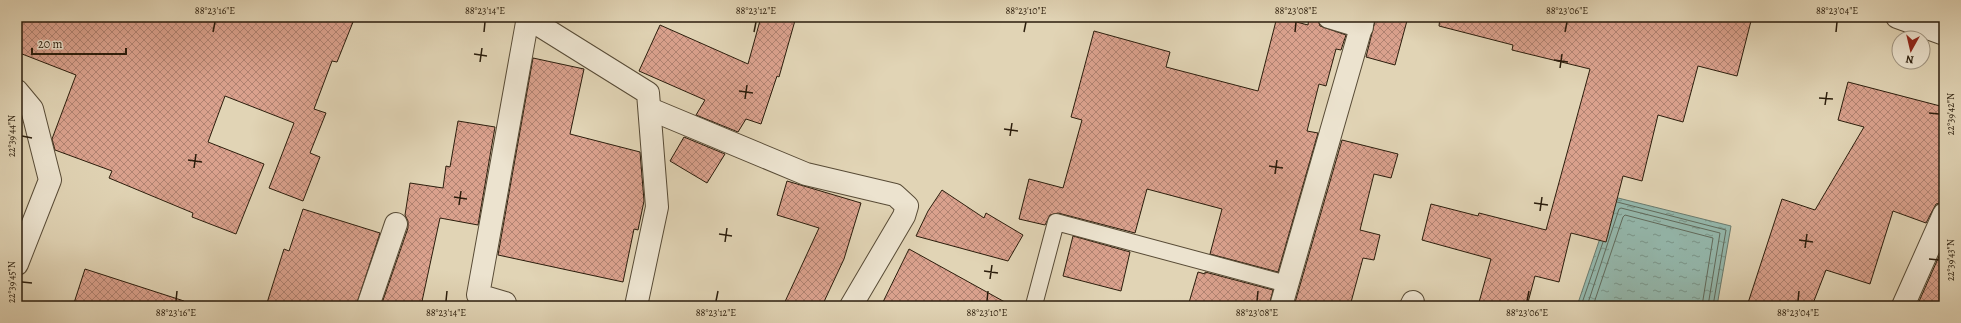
<svg xmlns="http://www.w3.org/2000/svg" width="1961" height="323" viewBox="0 0 1961 323" font-family="Alegreya,serif">
  <style>
    .water { fill: url(#water-ripples); stroke: #6a7a6d }
    .lines { fill: none; stroke-linecap: round; stroke-linejoin: round }
    .shore { stroke: #606a5c; stroke-width: 1 }
    .building { fill: url(#building-cross-hatch); stroke: #2b1d0c }
    .service-casing { stroke: #584b36; stroke-width: 18 }
    .minor-casing { stroke: #584b36; stroke-width: 24 }
    .tertiary-casing { stroke: #584b36; stroke-width: 24 }
    .service { stroke: #ece3cf; stroke-width: 16 }
    .minor { stroke: #ece3cf; stroke-width: 22 }
    .tertiary { stroke: #ece3cf; stroke-width: 22 }
    .ticks { fill: none; stroke: #2b1d0c; stroke-width: 1.5 }
    .neatline { fill: none; stroke: #2b1d0c; stroke-width: 1.5 }
    .ticks-label { font-size: 10px; text-anchor: middle; fill: #2b1d0c }
  </style>
  <defs>
    <pattern id="water-ripples" width="26" height="14" patternUnits="userSpaceOnUse"><rect width="26" height="14" fill="#94b8ad"/><path d="M2 4q2-2 4 0t4 0M15 11q2-2 4 0t4 0" fill="none" stroke="#79958b"/></pattern>
    <pattern id="building-cross-hatch" width="8" height="8" patternUnits="userSpaceOnUse"><rect width="8" height="8" fill="#daa18d"/><path d="M0 0l8 8M0 8l8-8" fill="none" stroke="#b18372"/></pattern>
  </defs>
  <rect width="100%" height="100%" fill="#e1d4b5"/>
  <filter id="stains"><feTurbulence type="fractalNoise" baseFrequency=".005" numOctaves="4"/><feColorMatrix values="0 0 0 0 .2 0 0 0 0 .09 0 0 0 0 .02 0 0 0 .5 -.17"/></filter>
  <radialGradient id="worn" r=".72"><stop offset=".6" stop-color="#630" stop-opacity="0"/><stop offset="1" stop-color="#630" stop-opacity=".3"/></radialGradient>
  <polygon class="water" points="1614,197 1731,226 1717,306 1577,306"/>
  <g class="lines">
    <g class="shore">
      <polyline points="1617,202 1726,230 1713,306"/>
      <polyline points="1581,306 1603,242"/>
      <polyline points="1587,306 1619,209 1621,208 1720,233 1708,306"/>
      <polyline points="1593,306 1623,217 1625,215 1713,238 1702,306"/>
    </g>
  </g>
  <g class="building">
    <polygon points="17,17 355,17 337,62 332,61 314,109 326,113 310,153 320,157 303,201 269,188 294,123 225,96 208,142 264,164 236,234 192,217 193,213 109,178 112,171 55,150 52,139 76,75 17,52"/>
    <polygon points="761,17 796,17 779,77 777,76 761,124 746,119 738,132 696,115 705,100 639,71 660,25 748,64"/>
    <polygon points="1277,17 1308,25 1309,17 1317,17 1320,26 1346,35 1341,50 1336,49 1326,86 1319,84 1307,131 1318,133 1278,272 1210,254 1222,209 1147,189 1135,233 1058,213 1050,215 1045,225 1019,219 1029,179 1063,188 1082,120 1071,117 1094,31 1170,52 1166,67 1258,91"/>
    <polygon points="1376,17 1408,17 1395,65 1366,57"/>
    <polygon points="1440,17 1752,17 1737,76 1698,66 1683,122 1658,115 1642,181 1623,176 1606,242 1571,233 1559,282 1535,276 1527,306 1478,306 1491,259 1422,240 1431,204 1478,216 1479,213 1546,230 1590,69 1512,50 1513,45 1439,26"/>
    <polygon points="533,58 584,69 570,134 640,152 644,201 638,230 634,229 623,282 498,255"/>
    <polygon points="1848,82 1944,107 1944,202 1936,204 1926,223 1893,211 1870,284 1826,270 1812,306 1747,306 1782,199 1815,210 1864,127 1838,120"/>
    <polygon points="458,121 495,127 478,225 440,218 421,306 381,306 408,228 408,221 405,215 410,183 443,188 446,166 450,167"/>
    <polygon points="684,137 725,154 707,183 670,161"/>
    <polygon points="1342,140 1398,154 1391,178 1374,174 1360,230 1380,235 1374,260 1363,258 1350,306 1294,306"/>
    <polygon points="787,181 861,203 844,259 822,306 783,306 819,228 777,215"/>
    <polygon points="942,190 984,218 986,213 1023,235 1008,261 916,236 928,211"/>
    <polygon points="303,209 380,233 356,306 266,306 284,249 289,251"/>
    <polygon points="1073,236 1130,252 1121,291 1063,276"/>
    <polygon points="1944,245 1944,306 1917,306"/>
    <polygon points="909,249 1012,306 881,306"/>
    <polygon points="85,269 184,301 183,306 73,306"/>
    <polygon points="1198,272 1205,274 1205,272 1273,290 1269,306 1188,306"/>
  </g>
  <g class="lines">
    <g class="service-casing">
      <polyline id="service" points="1034,305 1056,222 1287,284"/>
    </g>
    <g class="minor-casing">
      <g id="minor">
        <polyline points="526,17 648,93 657,207 636,306"/>
        <polyline points="1329,17 1362,27"/>
        <polyline points="1897,17 1944,34"/>
        <polyline points="17,91 32,109 50,180 17,264"/>
        <polyline points="650,109 806,174 895,195 907,206 904,216 851,306"/>
        <polyline points="368,306 396,224"/>
        <polyline points="504,306 505,303 478,295 528,17"/>
        <polyline points="1411,306 1413,302"/>
        <polyline points="1903,306 1944,214"/>
      </g>
    </g>
    <g class="tertiary-casing">
      <polyline id="tertiary" points="1281,306 1364,17"/>
    </g>
    <use href="#service" class="service"/>
    <use href="#minor" class="minor"/>
    <use href="#tertiary" class="tertiary"/>
  </g>
  <path class="ticks" d="M213 32 215 22M484 32 485 22M754 32 756 22M1024 32 1026 22M1295 32 1296 22M1565 32 1567 22M1836 32 1837 22M474 54 487 56M1554 60 1568 62M480 62 482 48M1560 68 1562 54M739 91 753 93M1819 98 1833 99M745 99 747 85M1825 105 1827 92M1929 113 1939 114M1004 129 1018 131M22 136 32 138M1010 136 1012 123M188 160 202 162M1269 166 1283 168M194 168 196 154M1275 174 1277 160M454 197 467 199M1534 203 1548 205M459 205 461 191M1540 211 1542 197M719 234 732 236M1799 240 1813 242M725 242 727 228M1805 248 1807 234M1929 259 1939 260M984 271 998 273M990 279 992 265M22 282 32 283M176 301 177 291M446 301 447 291M716 301 718 291M987 301 988 291M1257 301 1258 291M1527 301 1529 291M1798 301 1799 291"/>
  <rect width="1961" height="323" fill="none" stroke="#e1d4b5" stroke-width="44"/>
  <g transform="translate(1911 50) rotate(188)"><circle r="19" fill="#ece3cf" stroke="#9f9481"/>
  <path d="M0-3L7 15L0 10L-7 15Z" fill="#8f2418"/>
  <text y="-6" font-size="11" font-weight="bold" text-anchor="middle" fill="#2b1d0c">N</text>
  </g>
  <path d="M32 48v6h94v-6" fill="none" stroke="#2b1d0c" stroke-width="2"/>
  <text x="38" y="48" font-size="12" fill="#2b1d0c" stroke="#ece3cf" stroke-width="3" paint-order="stroke">20 m</text>
  <rect x="22" y="22" width="1917" height="279" class="neatline"/>
  <g class="ticks-label">
    <text x="215" y="14">88°23'16"E</text>
    <text x="485" y="14">88°23'14"E</text>
    <text x="756" y="14">88°23'12"E</text>
    <text x="1026" y="14">88°23'10"E</text>
    <text x="1296" y="14">88°23'08"E</text>
    <text x="1567" y="14">88°23'06"E</text>
    <text x="1837" y="14">88°23'04"E</text>
    <text transform="translate(1950 114) rotate(-90)" y="4">22°39'42"N</text>
    <text transform="translate(11 136) rotate(-90)" y="4">22°39'44"N</text>
    <text transform="translate(1950 260) rotate(-90)" y="4">22°39'43"N</text>
    <text transform="translate(11 282) rotate(-90)" y="4">22°39'45"N</text>
    <text x="176" y="316">88°23'16"E</text>
    <text x="446" y="316">88°23'14"E</text>
    <text x="716" y="316">88°23'12"E</text>
    <text x="987" y="316">88°23'10"E</text>
    <text x="1257" y="316">88°23'08"E</text>
    <text x="1527" y="316">88°23'06"E</text>
    <text x="1798" y="316">88°23'04"E</text>
  </g>
  <rect width="100%" height="100%" filter="url(#stains)"/>
  <rect width="100%" height="100%" fill="url(#worn)"/>
</svg>
